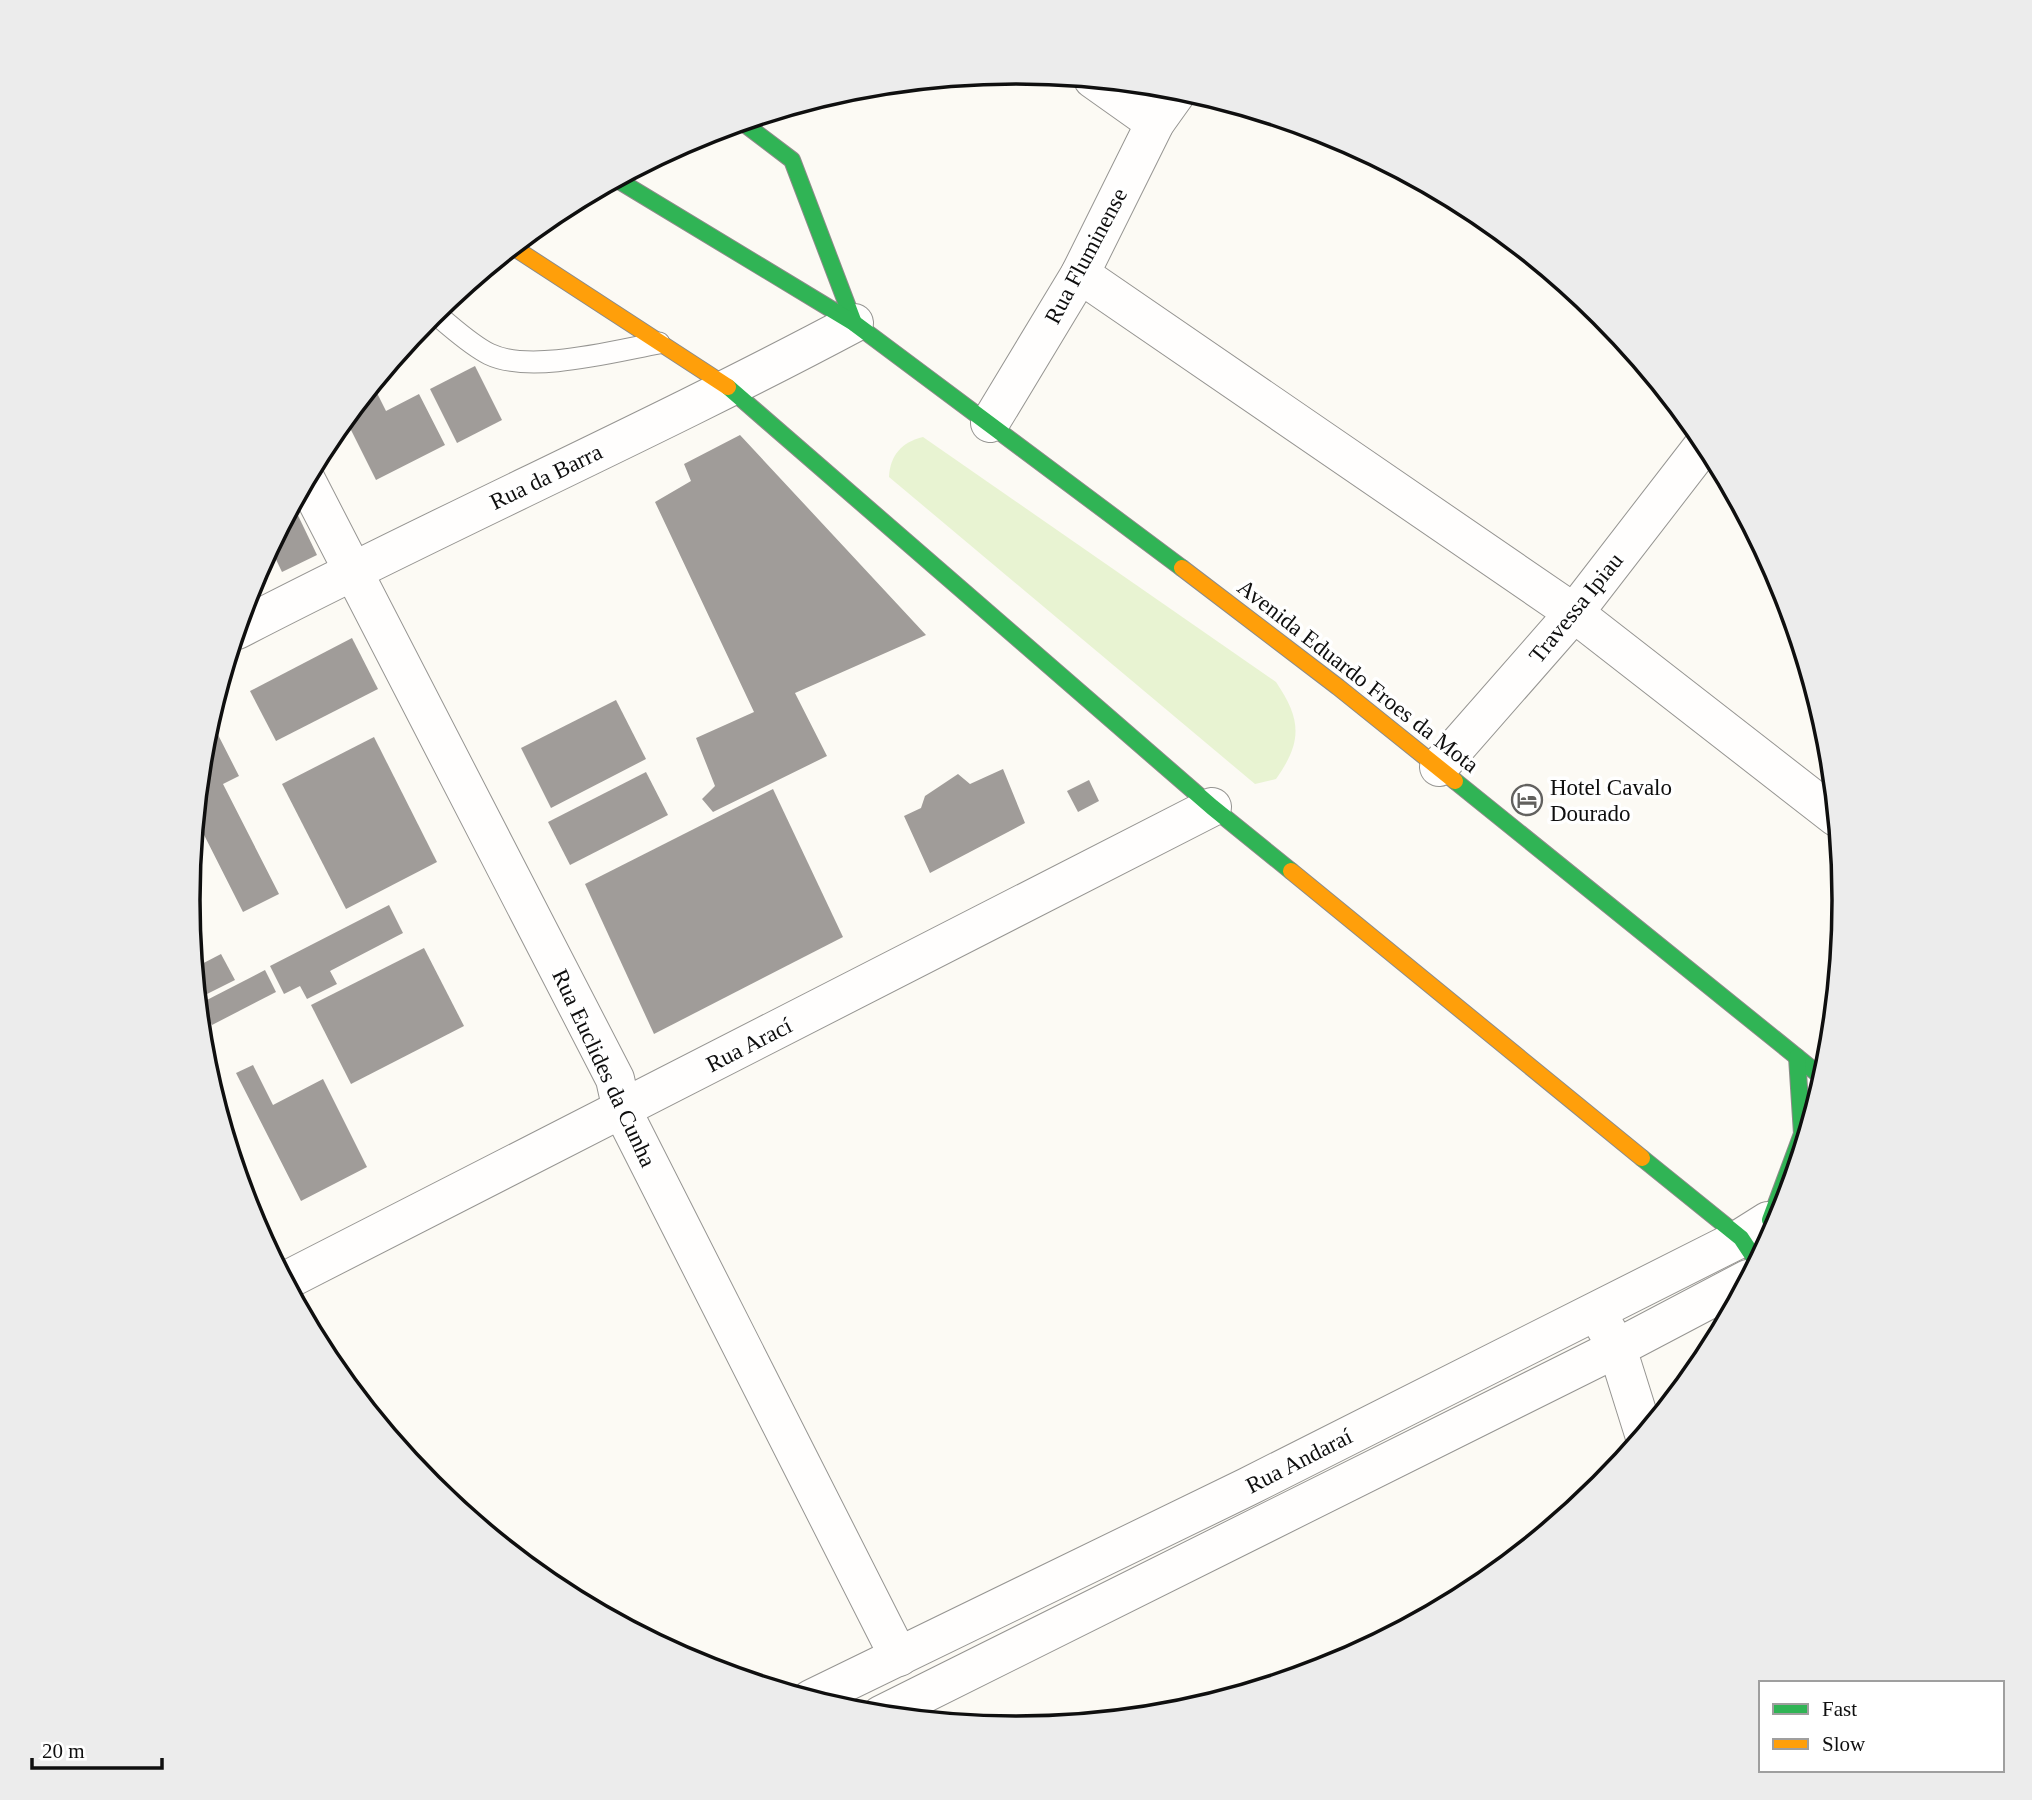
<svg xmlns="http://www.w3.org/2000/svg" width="2032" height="1800" viewBox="0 0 2032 1800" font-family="Georgia,serif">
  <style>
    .green { fill: #e8f3d2 }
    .building { fill: #a09c99 }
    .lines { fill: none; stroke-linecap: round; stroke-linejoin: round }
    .lane-casing { stroke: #969592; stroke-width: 23 }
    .street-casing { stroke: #969592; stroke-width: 40 }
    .fast-casing { stroke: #8c8b89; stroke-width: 18 }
    .slow-casing { stroke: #8c8b89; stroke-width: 18 }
    .lane { stroke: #fffefd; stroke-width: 21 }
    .street { stroke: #fffefd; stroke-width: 38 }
    .fast { stroke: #30b455; stroke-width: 16 }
    .slow { stroke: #ff9f0a; stroke-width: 16 }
    .labels { text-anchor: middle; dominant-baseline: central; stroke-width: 7; stroke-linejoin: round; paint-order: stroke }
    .street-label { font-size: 23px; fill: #0f0f0f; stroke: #fff }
    .poi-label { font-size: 23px; fill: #0f0f0f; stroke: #fff; text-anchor: start }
    .rim { fill: none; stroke: #0f0f0f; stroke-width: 3.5 }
  </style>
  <rect width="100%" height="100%" fill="#fcfaf4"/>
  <path class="green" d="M923 437 1276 682C1301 719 1303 741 1276 779L1255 784 889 477C890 455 902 442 923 437Z"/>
  <g class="building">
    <polygon points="475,366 502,420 457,443 430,389"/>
    <polygon points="373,385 386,411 419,394 445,445 376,480 345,418"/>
    <polygon points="740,435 926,635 795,693 827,756 713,812 702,799 715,786 696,738 754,712 655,502 691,481 684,464"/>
    <polygon points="293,505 317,555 282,572 270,547"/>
    <polygon points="352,638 378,689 276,741 250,691"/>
    <polygon points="616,700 646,759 551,808 521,748"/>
    <polygon points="210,719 239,776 223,784 279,894 243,912 196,819 204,738"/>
    <polygon points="374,737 437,862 346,909 282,784"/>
    <polygon points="1003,769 1025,823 930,873 904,816 921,808 925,796 958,774 970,784"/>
    <polygon points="646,772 668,815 570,865 548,822"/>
    <polygon points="1089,780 1099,801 1078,812 1067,791"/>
    <polygon points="773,789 843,937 654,1034 585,884"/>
    <polygon points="389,905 403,933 330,971 337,984 307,999 300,986 284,994 270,966"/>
    <polygon points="424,948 464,1026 351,1084 311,1005"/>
    <polygon points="221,954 235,980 197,999 194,968"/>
    <polygon points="265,970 276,992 212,1025 201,1003"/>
    <polygon points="253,1065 273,1105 323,1079 367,1167 301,1201 236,1073"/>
  </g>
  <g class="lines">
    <g class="lane-casing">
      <path id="lane" d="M433 312C451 326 469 344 489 354 530 374 615 351 659 343"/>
    </g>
    <g class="street-casing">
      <g id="street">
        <polyline points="1093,79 1155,123"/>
        <polyline points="1080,274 1574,613 1836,817"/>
        <polyline points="990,423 1080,274 1155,123 1180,88"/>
        <polyline points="306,480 615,1079 622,1110 899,1657"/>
        <path d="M237 630C441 524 651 431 854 323"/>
        <polyline points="1439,767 1574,613 1706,442"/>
        <polyline points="285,1281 1212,807"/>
        <polyline points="1604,1325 1617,1348 1644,1434"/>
        <polyline points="811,1699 1247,1487 1741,1238 1768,1221"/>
        <polyline points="881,1715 1617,1348 1748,1279"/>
      </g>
    </g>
    <g class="fast-casing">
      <g id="fast">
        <polyline points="742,122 792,160 854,323"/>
        <polyline points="616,179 854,323 1182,568"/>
        <polyline points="728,387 1212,807 1291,871"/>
        <polyline points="1455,781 1823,1078"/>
        <polyline points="1642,1158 1741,1238 1757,1262"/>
        <polyline points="1770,1220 1802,1134 1797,1057"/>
      </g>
    </g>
    <g class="slow-casing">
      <g id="slow">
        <polyline points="513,247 728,387"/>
        <polyline points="1182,568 1338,687 1455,781"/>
        <polyline points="1291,871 1642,1158"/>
      </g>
    </g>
    <use href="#lane" class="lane"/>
    <use href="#street" class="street"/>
    <use href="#fast" class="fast"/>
    <use href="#slow" class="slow"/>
  </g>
  <defs>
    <g id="hotel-ring" transform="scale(1.575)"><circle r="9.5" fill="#fff" stroke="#62615f" stroke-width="1.5"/><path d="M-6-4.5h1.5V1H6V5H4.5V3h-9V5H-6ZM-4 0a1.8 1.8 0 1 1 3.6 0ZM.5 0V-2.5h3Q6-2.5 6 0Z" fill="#62615f"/></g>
  </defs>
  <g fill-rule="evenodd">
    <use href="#hotel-ring" x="1527" y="800"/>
  </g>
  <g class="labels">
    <g class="street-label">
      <text transform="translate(1086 256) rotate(-62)">Rua Fluminense</text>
      <text transform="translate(546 477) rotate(-26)">Rua da Barra</text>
      <text transform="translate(1576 608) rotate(-51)">Travessa Ipiau</text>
      <text transform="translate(1358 676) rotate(38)">Avenida Eduardo Froes da Mota</text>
      <text transform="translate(749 1045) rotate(-27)">Rua Arací</text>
      <text transform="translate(604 1068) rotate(65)">Rua Euclides da Cunha</text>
      <text transform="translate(1299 1461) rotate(-27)">Rua Andaraí</text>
    </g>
    <g class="poi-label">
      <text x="1550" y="787">Hotel Cavalo<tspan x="1550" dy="26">Dourado</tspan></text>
    </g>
  </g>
  <path d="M0 0H2032V1800H0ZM200 900a816 816 0 1 1 1632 0a816 816 0 1 1-1632 0Z" fill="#ececec" fill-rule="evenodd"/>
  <path class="rim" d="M200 900a816 816 0 1 1 1632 0a816 816 0 1 1-1632 0Z"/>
  <rect x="1759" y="1681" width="245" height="91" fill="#ffffff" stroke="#9f9f9f" stroke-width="2"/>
  <rect x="1773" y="1704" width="35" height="10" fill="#30b455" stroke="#9f9f9f" stroke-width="2"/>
  <text x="1822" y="1716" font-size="21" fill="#0f0f0f">Fast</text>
  <rect x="1773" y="1739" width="35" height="10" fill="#ff9f0a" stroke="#9f9f9f" stroke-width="2"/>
  <text x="1822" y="1751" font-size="21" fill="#0f0f0f">Slow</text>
  <path d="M32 1758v10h130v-10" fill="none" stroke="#0f0f0f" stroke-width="3.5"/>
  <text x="42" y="1758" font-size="21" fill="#0f0f0f" stroke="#ffffff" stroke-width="5" paint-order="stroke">20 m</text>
</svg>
